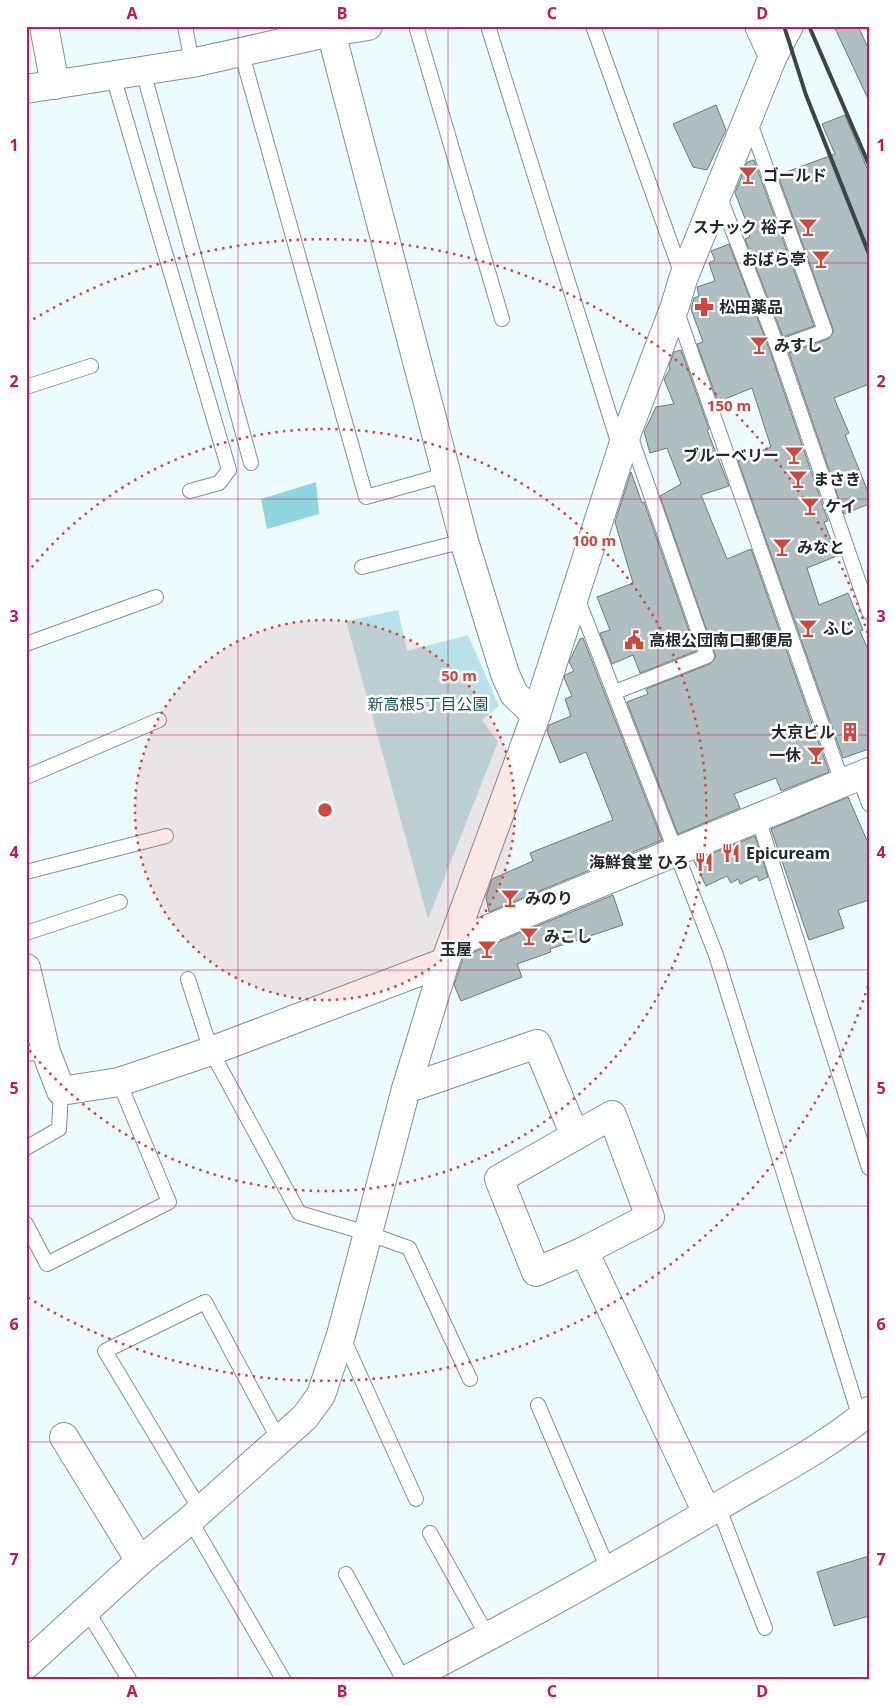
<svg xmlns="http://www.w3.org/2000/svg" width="895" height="1705" viewBox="0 0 895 1705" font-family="'Noto Sans','Noto Sans JP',sans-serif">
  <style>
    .green { fill: #b8e2e9 }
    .forest { fill: #8fd5e0 }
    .building { fill: #afbec1; stroke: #6b7a7c }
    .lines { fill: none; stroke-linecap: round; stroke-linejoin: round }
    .lane-casing { stroke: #829193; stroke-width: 16 }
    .street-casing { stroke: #829193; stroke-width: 30 }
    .lane { stroke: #fff; stroke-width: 14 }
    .street { stroke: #fff; stroke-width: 28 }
    .rail { stroke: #3e4546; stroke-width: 4 }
    .grid { fill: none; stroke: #c2185b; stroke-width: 1; stroke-opacity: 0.55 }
    .ring { fill: none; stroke: #d3453b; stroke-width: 2.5; stroke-dasharray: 2.5 5 }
    .labels { text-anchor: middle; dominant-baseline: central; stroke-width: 5; stroke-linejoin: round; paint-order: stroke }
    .poi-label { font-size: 16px; font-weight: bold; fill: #242a2b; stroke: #fff; text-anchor: start }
    .park-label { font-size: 16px; fill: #19555d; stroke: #fff }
    .centre { fill: #d3453b; stroke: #fff; stroke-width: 2.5 }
    .ring-label { font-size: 15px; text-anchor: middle; font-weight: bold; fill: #d3453b; stroke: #fff; stroke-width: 5; stroke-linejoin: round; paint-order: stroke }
    .neatline { fill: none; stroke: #c2185b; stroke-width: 2 }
    .grid-label { font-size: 16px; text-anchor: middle; font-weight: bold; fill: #c2185b }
  </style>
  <rect width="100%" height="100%" fill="#ecfcfe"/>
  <polygon class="green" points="398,610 407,651 468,635 499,706 482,720 498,742 428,919 346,621"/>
  <polygon class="forest" points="316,482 319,514 267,529 261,499"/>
  <g class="building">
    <polygon points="834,26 858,26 869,50 869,101"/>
    <polygon points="716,105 726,130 707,170 693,167 673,124"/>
    <polygon points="845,115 869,173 869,384 834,398 849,433 845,435 869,494 869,504 844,514 789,353 828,339 833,333 833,329 778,175 835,154 822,124"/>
    <polygon points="754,160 814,326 783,337 745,239 750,237 746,227 748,226 735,193 747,162"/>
    <polygon points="729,244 770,351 828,521 824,522 837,556 807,568 819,605 848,593 863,630 860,631 869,652 869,749 843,758 738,461 771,447 752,388 718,402 697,344 703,342 691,309 694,298 699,296 697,287 715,281 709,263 715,260 711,251"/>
    <polygon points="681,350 709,429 707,430 729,486 701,495 727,559 751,549 829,772 781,791 776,778 734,794 740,808 678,834 627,702 648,694 646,689 710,664 716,657 660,496 681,484 667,448 650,453 644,432 656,407 674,404 664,379 670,369 669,366 674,352"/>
    <polygon points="631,472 642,503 644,502 696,651 640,673 633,655 612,664 600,633 610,630 597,597 633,583 615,522"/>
    <polygon points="583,638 662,840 489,912 486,897 492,879 533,861 530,853 613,820 586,752 560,763 547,731 549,725 571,716 565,699 572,696 564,678 565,675 574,671 569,662 580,639"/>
    <polygon points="848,797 869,845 869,900 838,910 844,928 809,940 771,829"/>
    <polygon points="755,836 768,877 759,881 757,876 740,884 738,879 731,883 727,876 706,886 694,861"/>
    <polygon points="613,895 623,925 550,949 551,952 517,964 522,977 461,1001 454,985 464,956"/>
    <polygon points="869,1556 869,1616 834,1626 817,1572"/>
  </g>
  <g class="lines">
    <g class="lane-casing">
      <g id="lane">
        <polyline points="185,26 192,63"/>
        <polyline points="416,26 502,319"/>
        <polyline points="488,26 619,445"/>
        <polyline points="593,26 682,275"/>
        <polyline points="241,51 366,497 448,474"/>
        <polyline points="143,71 251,463"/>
        <polyline points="113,76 229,470 219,483 190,491"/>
        <polyline points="749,120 825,331 778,348"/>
        <polyline points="719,195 778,348 869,612"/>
        <polyline points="676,309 842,782"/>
        <polyline points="26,387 91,366"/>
        <polyline points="362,567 464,541"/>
        <polyline points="576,595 716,955 860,1418"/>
        <polyline points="26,644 156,597"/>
        <polyline points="615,692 707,656 630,435"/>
        <polyline points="859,776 869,804"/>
        <polyline points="26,777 159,720"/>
        <polyline points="758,818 869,1168"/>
        <polyline points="26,872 166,836"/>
        <polyline points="26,933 120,902"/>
        <polyline points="188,979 211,1051 299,1213 370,1234 409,1248 470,1379"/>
        <polyline points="26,1054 46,1052"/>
        <polyline points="26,1148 59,1129 61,1091"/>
        <polyline points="26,1224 47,1264 169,1202 119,1082"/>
        <polyline points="342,1336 416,1499"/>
        <polyline points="538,1405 608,1569"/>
        <polyline points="718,1506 765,1628"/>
        <polyline points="201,1511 105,1351 205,1302 279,1440"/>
        <polyline points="190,1520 283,1679"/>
        <polyline points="430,1533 488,1637"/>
        <polyline points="346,1574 403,1679"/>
        <polyline points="86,1609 129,1679"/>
      </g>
    </g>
    <g class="street-casing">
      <g id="street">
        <polyline points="44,26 55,85"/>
        <polyline points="759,26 773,56"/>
        <polyline points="331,32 464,541 505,674 514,694 536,715"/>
        <polyline points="26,89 192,63 331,32 368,26"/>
        <polyline points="452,944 869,772"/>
        <polyline points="26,968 46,1052 61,1091 119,1082 211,1051 445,962"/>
        <polyline points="406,1089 537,1044 575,1136"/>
        <polygon points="612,1115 650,1217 584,1251 536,1272 499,1179"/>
        <polyline points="584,1251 707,1513"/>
        <polyline points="64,1437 140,1561"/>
        <polyline points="26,1665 140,1561 190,1520 305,1417 321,1395 341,1335 406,1089 445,962 536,715 628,430 675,306 683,279 773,56 789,26"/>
        <path d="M408 1679C513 1624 617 1567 719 1506 769 1476 824 1449 869 1411"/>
      </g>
    </g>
    <use href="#lane" class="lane"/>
    <use href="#street" class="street"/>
    <g class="rail">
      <polyline points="784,26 806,95 869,254"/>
      <polyline points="809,26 869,165"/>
    </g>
  </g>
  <path class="grid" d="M238 26V1679M448 26V1679M658 26V1679M26 263H869M26 499H869M26 735H869M26 970H869M26 1206H869M26 1442H869"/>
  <circle cx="325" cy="810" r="190" fill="#d3453b" fill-opacity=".12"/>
  <g class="ring">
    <circle cx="325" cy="810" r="190"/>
    <path d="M27 573A381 381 0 1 1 27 1047"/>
    <path d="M868 986A571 571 0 0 1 27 1297M27 323A571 571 0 0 1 868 634"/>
  </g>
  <defs>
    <g id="bar-bare" transform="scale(1.5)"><path d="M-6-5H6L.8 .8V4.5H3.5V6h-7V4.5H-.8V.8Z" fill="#d3453b" stroke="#fff" stroke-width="2.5" paint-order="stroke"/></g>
    <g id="pharmacy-bare" transform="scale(1.5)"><path d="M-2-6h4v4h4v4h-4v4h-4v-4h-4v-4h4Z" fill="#d3453b" stroke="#fff" stroke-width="2.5" paint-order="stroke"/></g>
    <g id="civic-bare" transform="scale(1.5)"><path d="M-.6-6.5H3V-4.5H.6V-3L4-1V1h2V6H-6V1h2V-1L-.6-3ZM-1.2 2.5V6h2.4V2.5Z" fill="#d3453b" stroke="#fff" stroke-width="2.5" paint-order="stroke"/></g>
    <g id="building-bare" transform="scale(1.5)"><path d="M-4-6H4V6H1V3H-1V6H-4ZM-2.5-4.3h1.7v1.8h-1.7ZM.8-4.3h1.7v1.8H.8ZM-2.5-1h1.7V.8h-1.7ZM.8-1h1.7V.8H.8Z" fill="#d3453b" stroke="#fff" stroke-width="2.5" paint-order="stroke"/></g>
    <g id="restaurant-bare" transform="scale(1.5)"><path d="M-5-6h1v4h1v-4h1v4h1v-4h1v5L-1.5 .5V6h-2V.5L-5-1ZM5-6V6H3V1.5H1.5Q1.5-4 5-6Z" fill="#d3453b" stroke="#fff" stroke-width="2.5" paint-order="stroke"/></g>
  </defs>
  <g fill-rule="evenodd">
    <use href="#bar-bare" x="748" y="175"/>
    <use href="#bar-bare" x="808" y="227"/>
    <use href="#bar-bare" x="821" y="259"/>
    <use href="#pharmacy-bare" x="704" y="307"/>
    <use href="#bar-bare" x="759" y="345"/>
    <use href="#bar-bare" x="794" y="455"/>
    <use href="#bar-bare" x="798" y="479"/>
    <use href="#bar-bare" x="810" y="506"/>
    <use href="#bar-bare" x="782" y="547"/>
    <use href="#bar-bare" x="808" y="628"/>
    <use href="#civic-bare" x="634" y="640"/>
    <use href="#building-bare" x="850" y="732"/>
    <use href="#bar-bare" x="816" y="755"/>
    <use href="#restaurant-bare" x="731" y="853"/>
    <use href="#restaurant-bare" x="704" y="862"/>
    <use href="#bar-bare" x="510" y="898"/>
    <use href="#bar-bare" x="529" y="936"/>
    <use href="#bar-bare" x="487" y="949"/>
  </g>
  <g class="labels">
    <g class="poi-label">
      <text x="763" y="175">ゴールド</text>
      <text x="793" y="227" text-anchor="end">スナック 裕子</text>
      <text x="806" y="259" text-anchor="end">おばら亭</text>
      <text x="719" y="307">松田薬品</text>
      <text x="774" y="345">みすし</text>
      <text x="779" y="455" text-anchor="end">ブルーベリー</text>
      <text x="813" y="479">まさき</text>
      <text x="825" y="506">ケイ</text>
      <text x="797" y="547">みなと</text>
      <text x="823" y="628">ふじ</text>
      <text x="649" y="640">高根公団南口郵便局</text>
      <text x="835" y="732" text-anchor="end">大京ビル</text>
      <text x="801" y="755" text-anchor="end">一休</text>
      <text x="746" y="853">Epicuream</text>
      <text x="689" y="862" text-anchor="end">海鮮食堂 ひろ</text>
      <text x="525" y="898">みのり</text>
      <text x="544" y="936">みこし</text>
      <text x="472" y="949" text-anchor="end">玉屋</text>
    </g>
    <g class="park-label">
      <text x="428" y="704">新高根5丁目公園</text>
    </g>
  </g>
  <circle cx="325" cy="810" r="8" class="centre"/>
  <g class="ring-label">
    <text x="729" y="411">150 m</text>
    <text x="594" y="546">100 m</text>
    <text x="459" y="681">50 m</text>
  </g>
  <rect width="895" height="1705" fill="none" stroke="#ffffff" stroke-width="55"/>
  <rect x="28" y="28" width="840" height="1650" class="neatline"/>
  <g class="grid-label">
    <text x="132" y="19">A</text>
    <text x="342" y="19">B</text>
    <text x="552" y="19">C</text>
    <text x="762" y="19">D</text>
    <text x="14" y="151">1</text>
    <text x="881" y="151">1</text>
    <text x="14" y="387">2</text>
    <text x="881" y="387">2</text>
    <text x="14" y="622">3</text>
    <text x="881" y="622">3</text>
    <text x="14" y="858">4</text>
    <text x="881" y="858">4</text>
    <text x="14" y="1094">5</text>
    <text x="881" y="1094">5</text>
    <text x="14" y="1330">6</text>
    <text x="881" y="1330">6</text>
    <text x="14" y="1565">7</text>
    <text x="881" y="1565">7</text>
    <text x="132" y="1697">A</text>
    <text x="342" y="1697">B</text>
    <text x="552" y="1697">C</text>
    <text x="762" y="1697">D</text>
  </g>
</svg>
